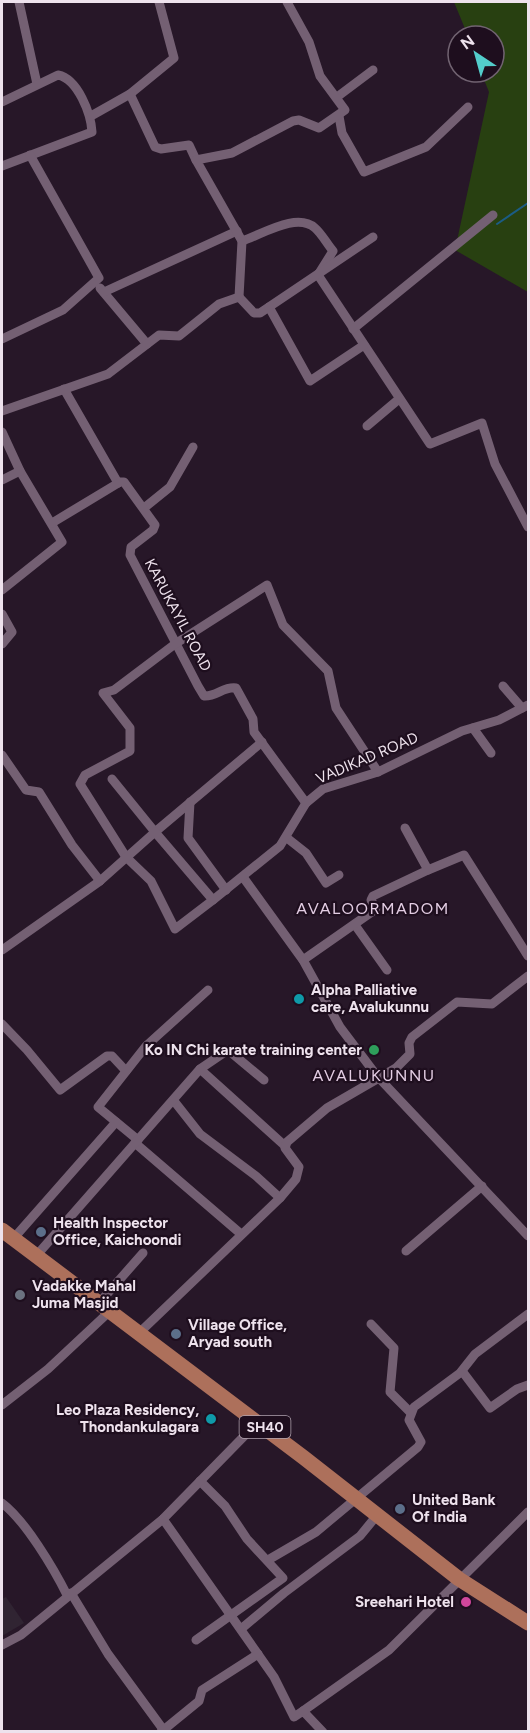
<svg xmlns="http://www.w3.org/2000/svg" width="530" height="1733" viewBox="0 0 530 1733" font-family="Figtree,sans-serif">
  <style>
    .education { fill: #302432 }
    .green { fill: #284011 }
    .lines { fill: none; stroke-linecap: round; stroke-linejoin: round }
    .stream { stroke: #1b5c85; stroke-width: 2 }
    .minor { stroke: #746073; stroke-width: 9 }
    .primary { stroke: #ad705b; stroke-width: 15 }
    .culture-dot { fill: #0f9aa8; stroke: #1e0e1e; stroke-width: 2 }
    .leisure-dot { fill: #2e9e5b; stroke: #1e0e1e; stroke-width: 2 }
    .service-dot { fill: #5c6f8a; stroke: #1e0e1e; stroke-width: 2 }
    .worship-dot { fill: #6b7280; stroke: #1e0e1e; stroke-width: 2 }
    .hotel-dot { fill: #d1479c; stroke: #1e0e1e; stroke-width: 2 }
    .labels { text-anchor: middle; dominant-baseline: central; stroke-width: 4.5; stroke-linejoin: round; paint-order: stroke }
    .shield { fill: #1e0e1e; stroke: #b0a2af; stroke-width: 1.5 }
    .shield-label { font-size: 14px; font-weight: bold; fill: #eee2ed }
    .street-label { font-size: 15px; fill: #eee2ed; stroke: #1e0e1e }
    .poi-label { font-size: 15px; font-weight: bold; fill: #eee2ed; stroke: #1e0e1e; text-anchor: start }
    .neighbourhood-label { font-size: 16px; letter-spacing: 1.5px; fill: #e3cde3; stroke: #1e0e1e }
  </style>
  <rect width="100%" height="100%" fill="#271728"/>
  <polygon class="education" points="6,1597 24,1623 2,1636 2,1599"/>
  <polygon class="green" points="454,2 528,2 528,292 455,250 489,92 481,72 494,72 494,36 468,36"/>
  <g class="lines">
    <polyline class="stream" points="497,224 528,203"/>
    <g class="minor">
      <polyline points="19,2 37,84"/>
      <polyline points="130,94 155,147 161,149 189,145 196,160"/>
      <polyline points="337,97 373,70"/>
      <path d="M2 102 58 75C78 79 91 114 92 132L2 166"/>
      <polyline points="91,116 130,94 174,58 159,2"/>
      <polyline points="339,116 342,133 364,172 426,147 468,107"/>
      <path d="M242 241C263 234 297 212 315 228 322 234 327 244 333 251L318 275 430 444 482 423 495 464 528 527"/>
      <polyline points="100,288 147,344"/>
      <polyline points="104,292 237,231"/>
      <polyline points="239,297 254,313 260,313 373,237"/>
      <polyline points="269,307 310,381 364,345"/>
      <polyline points="353,329 493,215"/>
      <polyline points="2,339 63,310 99,278 30,155"/>
      <polyline points="64,389 118,483"/>
      <polyline points="2,411 108,374 159,335 179,336 219,304 239,297 242,241 196,160 232,153 293,121 299,120 319,128 345,110 320,76 309,42 287,2"/>
      <polyline points="367,426 399,399"/>
      <polyline points="2,432 20,471 62,542 2,590"/>
      <polyline points="2,480 20,471"/>
      <polyline points="144,508 170,487 193,447"/>
      <path d="M52 523 120 482H124L155 525 153 530 131 547 130 555 198 686 204 696C216 697 224 686 236 688L253 719 254 732 306 803"/>
      <polyline points="2,614 12,632 2,644"/>
      <polyline points="503,686 522,708"/>
      <polyline points="473,728 491,753"/>
      <polyline points="2,755 26,790 39,792 72,845 100,881"/>
      <polyline points="112,779 155,832 262,742"/>
      <polyline points="190,802 188,838 226,890"/>
      <polyline points="287,838 306,853 326,883 339,875"/>
      <polyline points="428,870 464,855 528,956"/>
      <polyline points="243,877 303,960 340,1027 377,1076 528,1236"/>
      <polyline points="213,900 175,929 151,881 126,857 80,784 85,775 130,751 130,728 103,693 114,690 175,644 267,585 283,625 328,671 336,708 378,772"/>
      <polyline points="355,925 387,970"/>
      <polyline points="2,950 100,881 155,832 213,900 280,846 306,803 323,789 378,772 462,731 499,720 528,705"/>
      <polyline points="303,960 376,909 371,900 373,896 428,870 405,828"/>
      <polyline points="2,1024 27,1050 60,1090 107,1056 112,1056 126,1071"/>
      <polyline points="200,1069 228,1050 264,1080"/>
      <polyline points="174,1101 200,1134 256,1176 280,1198"/>
      <polyline points="138,1140 98,1107 146,1046 208,990"/>
      <polyline points="135,1143 241,1234"/>
      <polyline points="13,1239 116,1122"/>
      <polyline points="406,1251 482,1186"/>
      <polyline points="36,1256 200,1069 284,1145"/>
      <polyline points="99,1303 143,1253"/>
      <polyline points="371,1324 394,1348 390,1392 410,1412"/>
      <polyline points="138,1334 280,1198 296,1179 299,1167 285,1148 287,1142 327,1108 396,1068 410,1054 409,1043 412,1037 457,1002 492,1004 528,976"/>
      <polyline points="462,1371 490,1408 517,1389 528,1385"/>
      <polyline points="2,1405 48,1369 109,1312"/>
      <path d="M2 1503C25 1520 54 1569 67 1595"/>
      <polyline points="163,1519 274,1677 294,1717 303,1711 323,1732"/>
      <polyline points="268,1560 316,1532 418,1447 421,1442 409,1420 414,1407 460,1373 475,1354 528,1314"/>
      <polyline points="71,1593 108,1654 165,1732"/>
      <polyline points="241,1629 284,1593 360,1536 378,1514"/>
      <polyline points="196,1640 283,1578 247,1539 225,1506 200,1481"/>
      <polyline points="2,1645 21,1635 163,1519 258,1422"/>
      <polyline points="303,1711 389,1650 528,1512"/>
      <polyline points="161,1732 199,1701 202,1690 258,1654"/>
    </g>
    <polyline class="primary" points="2,1230 303,1457 459,1579 528,1623"/>
  </g>
  <g class="culture-dot">
    <circle cx="299" cy="999" r="6"/>
    <circle cx="211" cy="1419" r="6"/>
  </g>
  <circle class="leisure-dot" cx="374" cy="1050" r="6"/>
  <g class="service-dot">
    <circle cx="41" cy="1232" r="6"/>
    <circle cx="176" cy="1334" r="6"/>
    <circle cx="400" cy="1509" r="6"/>
  </g>
  <circle class="worship-dot" cx="20" cy="1295" r="6"/>
  <circle class="hotel-dot" cx="466" cy="1602" r="6"/>
  <g class="labels">
    <rect class="shield" x="239.5" y="1416" width="51" height="22" rx="4.5"/>
    <g class="shield-label">
      <text x="265" y="1427">SH40</text>
    </g>
    <g class="street-label">
      <text transform="translate(178 615) rotate(62)">KARUKAYIL ROAD</text>
      <text transform="translate(367 758) rotate(-23)">VADIKAD ROAD</text>
    </g>
    <g class="poi-label">
      <text x="311" y="990">Alpha Palliative<tspan x="311" dy="17">care, Avalukunnu</tspan></text>
      <text x="362" y="1050" text-anchor="end">Ko IN Chi karate training center</text>
      <text x="53" y="1223">Health Inspector<tspan x="53" dy="17">Office, Kaichoondi</tspan></text>
      <text x="32" y="1286">Vadakke Mahal<tspan x="32" dy="17">Juma Masjid</tspan></text>
      <text x="188" y="1325">Village Office,<tspan x="188" dy="17">Aryad south</tspan></text>
      <text x="199" y="1410" text-anchor="end">Leo Plaza Residency,<tspan x="199" dy="17">Thondankulagara</tspan></text>
      <text x="412" y="1500">United Bank<tspan x="412" dy="17">Of India</tspan></text>
      <text x="454" y="1602" text-anchor="end">Sreehari Hotel</text>
    </g>
    <g class="neighbourhood-label">
      <text x="373" y="908">AVALOORMADOM</text>
      <text x="374" y="1075">AVALUKUNNU</text>
    </g>
  </g>
  <rect width="530" height="1733" fill="none" stroke="#eee2ed" stroke-width="6"/>
  <g transform="translate(476 54) rotate(324)"><circle r="28" fill="#1e0e1e" stroke="#716371" stroke-width="1.5"/>
  <path d="M0-4.5L10 22L0 15L-10 22Z" fill="#53cdcb"/>
  <text y="-9" font-size="16" font-weight="bold" text-anchor="middle" fill="#eee2ed">N</text>
  </g>
</svg>
